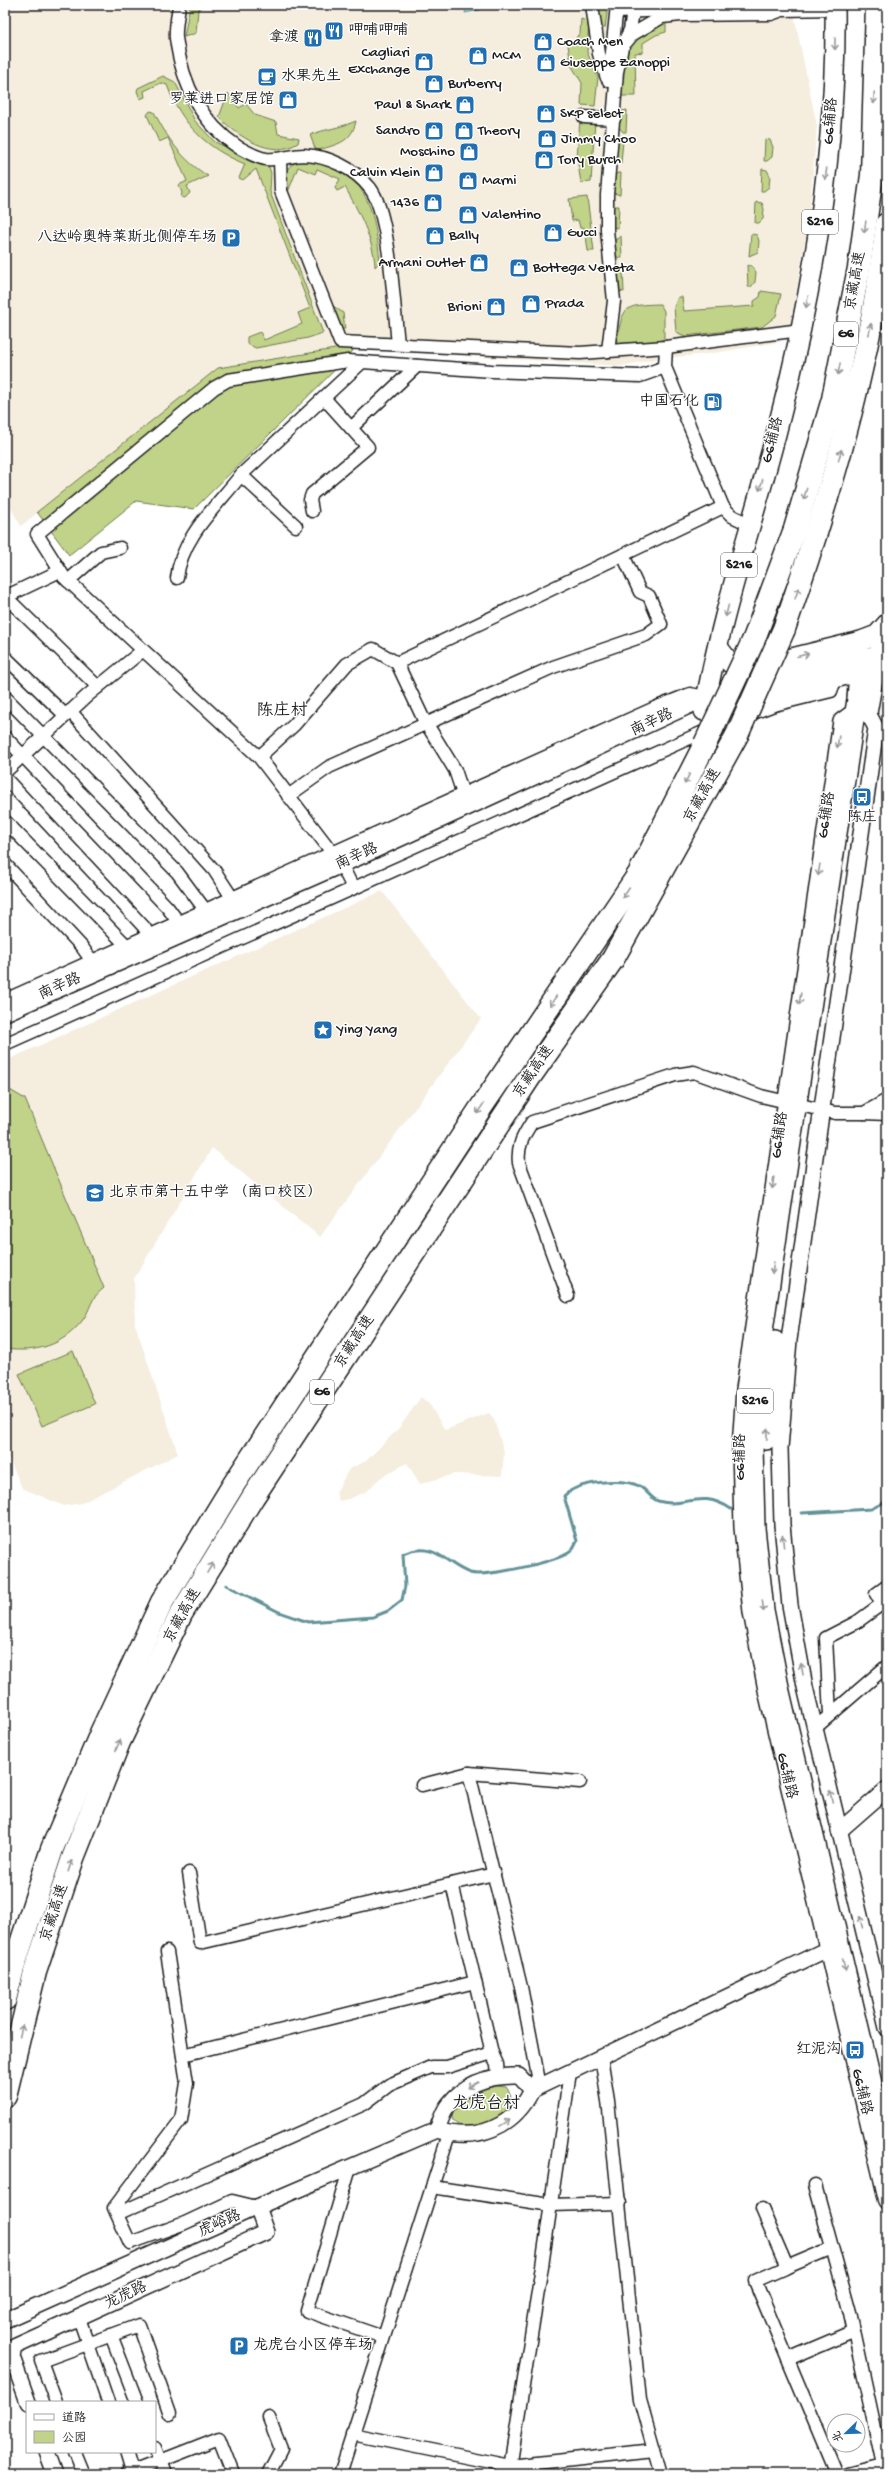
<svg xmlns="http://www.w3.org/2000/svg" width="892" height="2479" viewBox="0 0 892 2479" font-family="'Gochi Hand','LXGW WenKai TC',sans-serif">
  <style>
    .built { fill: #f5eedf }
    .green { fill: #c1d388; stroke: #6e7852 }
    .water { fill: #90e1e9; stroke: #629297 }
    .lines { fill: none; stroke-linecap: round; stroke-linejoin: round }
    .stream { stroke: #629297; stroke-width: 3 }
    .minor-casing { stroke: #1c1c1c; stroke-width: 15 }
    .tertiary-casing { stroke: #1c1c1c; stroke-width: 18 }
    .secondary-casing { stroke: #1c1c1c; stroke-width: 20 }
    .primary-casing { stroke: #1c1c1c; stroke-width: 22 }
    .motorway-casing { stroke: #1c1c1c; stroke-width: 25 }
    .minor { stroke: #fff; stroke-width: 12 }
    .tertiary { stroke: #fff; stroke-width: 15 }
    .secondary { stroke: #fff; stroke-width: 17 }
    .primary { stroke: #fff; stroke-width: 19 }
    .motorway { stroke: #fff; stroke-width: 22 }
    .motorway-bridge-casing { stroke: #1c1c1c; stroke-width: 25; stroke-linecap: butt }
    .motorway-bridge { stroke: #fff; stroke-width: 22 }
    .oneway { stroke: #999 }
    .labels { text-anchor: middle; dominant-baseline: central; stroke-width: 3; stroke-linejoin: round; paint-order: stroke }
    .shield { fill: #fff; stroke: #606060; stroke-width: 1 }
    .shield-label { font-size: 14px; font-weight: bold; fill: #1c1c1c }
    .poi-label { font-size: 15px; fill: #1c1c1c; stroke: #fff; text-anchor: start }
    .street-label { font-size: 15px; fill: #1c1c1c; stroke: #fff }
    .quarter-label { font-size: 17px; fill: #1c1c1c; stroke: #fff }
  </style>
  <rect width="100%" height="100%" fill="#fff"/>
  <filter id="ink" filterUnits="userSpaceOnUse"><feTurbulence type="fractalNoise" baseFrequency=".025" numOctaves="2"/><feDisplacementMap in="SourceGraphic" scale="8" xChannelSelector="R" yChannelSelector="G"/><feConvolveMatrix kernelMatrix="1 2 1 2 8 2 1 2 1" color-interpolation-filters="sRGB"/></filter>
  <g filter="url(#ink)">
    <g class="built">
      <polygon points="13,5 792,5 817,126 809,218 790,327 782,329 780,342 708,354 656,359 621,366 354,349 218,368 21,526 5,498 5,11"/>
      <polygon points="382,891 481,1019 320,1237 212,1148 134,1279 135,1324 178,1454 82,1503 64,1506 22,1488 5,1449 5,1061"/>
      <polygon points="421,1397 430,1405 445,1430 489,1413 494,1419 504,1452 502,1476 454,1474 420,1484 407,1463 380,1478 367,1491 349,1499 339,1501 336,1493 349,1469 366,1461 399,1428"/>
    </g>
    <g class="green">
      <polygon points="190,5 204,5 198,10 196,33 184,37"/>
      <polygon points="595,5 608,5 605,28 601,28"/>
      <polygon points="666,18 666,32 656,35 643,43 643,52 635,53 636,96 618,96 625,52 632,41"/>
      <polygon points="581,19 589,22 587,52 598,77 595,106 581,105 582,83 571,65 568,45 576,42 577,36 580,34"/>
      <path d="M163 76 175 82 195 121 215 142 269 167 271 173 270 192 323 333 308 338 256 348 247 344V337L260 332 264 340 302 324 298 313 310 308 256 169 243 180 239 178 245 164C207 149 181 124 167 85L161 83 144 91 145 97 140 99 137 91 138 88Z"/>
      <path d="M228 93 239 108 246 104 255 115 276 122 278 134 299 138 298 143C272 160 237 136 219 117Z"/>
      <polygon points="627,110 626,132 623,132 619,127 619,114 622,111"/>
      <path d="M150 111 154 112C168 139 182 160 208 176L187 186 190 193 185 198 181 197 182 193 179 185 187 181 168 138 159 142 147 115Z"/>
      <polygon points="580,119 595,121 591,182 581,183 577,158"/>
      <path d="M356 121C351 144 336 144 316 151L310 135C325 129 340 128 356 121Z"/>
      <polygon points="765,139 770,140 773,147 772,157 767,161 764,161"/>
      <polygon points="619,141 623,141 621,163 616,162 614,158 616,144"/>
      <path d="M304 160C367 167 374 208 380 261L375 267C374 240 358 210 345 187L337 191 335 188 340 179 317 169 315 174 298 167 288 192 332 305 343 313 345 329H340L284 189C284 172 286 164 304 160Z"/>
      <polygon points="762,169 767,170 770,176 769,187 764,191 761,191"/>
      <polygon points="618,173 621,173 620,195 614,193 612,190 614,175"/>
      <polygon points="587,197 594,251 588,251 585,228 580,228 578,220 572,221 569,199"/>
      <polygon points="756,202 762,203 764,209 763,219 759,223 755,223"/>
      <polygon points="615,206 619,206 618,228 613,227 612,209"/>
      <polygon points="751,234 757,235 759,241 758,252 749,256"/>
      <polygon points="621,236 622,258 619,258 614,254 614,241"/>
      <polygon points="747,265 752,266 756,272 755,282 751,287 748,287"/>
      <polygon points="620,270 623,270 624,292 619,291 616,273"/>
      <polygon points="761,291 781,294 776,316 762,327 685,336 676,332 674,307 678,297 682,297 684,311 754,306 754,301 760,297"/>
      <path d="M660 304 664 311V339L658 341 619 344 617 340C623 306 624 305 660 304Z"/>
      <polygon points="341,348 354,349 349,356 194,509 136,501 69,555 37,512 218,368"/>
      <path d="M5 1087 25 1099 104 1288C89 1299 92 1308 82 1321 62 1346 36 1353 5 1349Z"/>
      <polygon points="73,1351 95,1404 42,1426 19,1374"/>
      <path d="M490 2085 506 2087C531 2116 460 2142 452 2118 453 2097 474 2091 490 2085Z"/>
    </g>
    <polygon class="water" points="467,5 486,5 480,10 465,13"/>
    <g class="lines">
      <g class="stream">
        <polyline points="884,572 887,572"/>
        <polyline points="802,1513 871,1509 887,1501"/>
        <path d="M226 1585 279 1612 308 1622 373 1617 388 1611 402 1600 405 1586 403 1554C437 1540 445 1565 470 1573 483 1578 561 1561 571 1551 573 1549 575 1544 577 1541L564 1496C577 1481 622 1478 639 1486 646 1489 651 1499 658 1501 687 1509 699 1488 731 1509"/>
      </g>
      <g class="minor-casing">
        <g id="minor">
          <path d="M179 5C178 15 175 28 176 38 182 83 200 122 238 147 247 152 255 157 266 159 279 161 291 155 304 155 329 156 355 169 370 188 390 213 394 309 398 344"/>
          <polyline points="592,5 599,54 607,78"/>
          <polyline points="617,12 674,10"/>
          <polyline points="625,40 630,30 634,5"/>
          <polyline points="609,81 617,5"/>
          <polyline points="584,117 614,119"/>
          <polyline points="280,159 281,191 340,342 580,353 666,347 801,330"/>
          <polyline points="666,347 665,367 723,507 732,516 749,524"/>
          <polyline points="608,351 614,301 607,230 607,195 617,72 622,47 633,34 662,17 681,15 771,14 782,10 835,9"/>
          <polyline points="351,428 417,366"/>
          <polyline points="241,475 362,362"/>
          <polyline points="312,511 310,500 312,494 368,447 324,398"/>
          <path d="M177 578C181 537 217 506 241 475L296 526"/>
          <polyline points="68,581 101,552 120,548"/>
          <polyline points="5,597 60,571"/>
          <polyline points="6,597 98,687"/>
          <polyline points="5,657 65,715"/>
          <polyline points="397,663 423,718 455,770 465,800"/>
          <polyline points="5,697 177,872 206,911"/>
          <polyline points="70,711 214,870 233,899"/>
          <polyline points="5,737 168,908 179,923"/>
          <polyline points="259,757 294,725 347,664 373,649 397,663 723,507"/>
          <polyline points="5,772 87,696 142,651"/>
          <polyline points="5,778 144,927 149,936"/>
          <polyline points="288,796 329,767 553,667 646,635 661,624 649,596 640,592 623,555"/>
          <polyline points="5,821 127,946"/>
          <polyline points="5,864 82,947 92,961"/>
          <polyline points="353,888 341,864 259,757 64,577 37,534 214,388 228,380 348,361 492,371 640,376 665,367"/>
          <polyline points="5,1000 657,707 690,694 706,697"/>
          <polyline points="5,1044 701,733 774,705 831,691 836,678"/>
          <polyline points="864,1113 887,1114"/>
          <path d="M568 1296 519 1163C517 1146 523 1136 532 1122L675 1075 694 1072 761 1096 835 1113H864L887 1100"/>
          <polyline points="887,1586 876,1594 887,1607"/>
          <polyline points="830,1715 826,1638 857,1622 883,1603"/>
          <polyline points="815,1728 887,1666"/>
          <polyline points="469,1773 580,1782"/>
          <polyline points="422,1785 469,1773 521,1987 538,2076 532,2090"/>
          <polyline points="189,1873 200,1943 494,1874"/>
          <polyline points="452,1884 492,2053"/>
          <polyline points="167,1952 187,2083 181,2120 114,2208 130,2243 185,2223 232,2201 257,2207"/>
          <polyline points="183,2055 475,1982"/>
          <polyline points="601,2057 608,2101 640,2400 661,2474"/>
          <polyline points="350,2167 307,2311 383,2337"/>
          <polyline points="815,2185 850,2313 883,2465 847,2474"/>
          <polyline points="432,2187 551,2205 620,2203"/>
          <polyline points="762,2209 787,2267 832,2248"/>
          <polyline points="117,2214 364,2104 389,2085 431,2067 447,2067 492,2053 497,2064 498,2076"/>
          <polyline points="787,2267 755,2281 836,2474"/>
          <polyline points="79,2318 108,2402"/>
          <polyline points="111,2335 137,2402"/>
          <polyline points="788,2359 854,2331"/>
          <polyline points="56,2402 41,2361 139,2325 170,2414"/>
          <polyline points="352,2434 510,2466 654,2450"/>
          <polyline points="155,2448 165,2474"/>
          <polyline points="75,2452 84,2474"/>
          <polyline points="126,2452 132,2472"/>
          <polyline points="127,2474 219,2438 233,2474"/>
          <polyline points="268,2474 281,2449 269,2418"/>
          <polyline points="340,2474 449,2134"/>
          <polyline points="509,2474 542,2266 570,2072"/>
        </g>
      </g>
      <g class="tertiary-casing">
        <g id="tertiary">
          <polyline points="856,710 841,721 744,1389 740,1447 742,1528 751,1612 767,1695 887,2202"/>
          <polyline points="867,711 876,728 789,1340 780,1448 782,1525 790,1605 805,1687 887,2028"/>
          <polyline points="839,1831 887,1789"/>
          <path d="M532 2090 519 2076C492 2075 466 2082 449 2104 443 2111 440 2122 437 2130 476 2142 514 2128 532 2090L836 1945"/>
          <polyline points="5,2320 257,2207 437,2130"/>
          <polyline points="28,2402 12,2357 14,2347 266,2232 257,2207"/>
          <polyline points="47,2452 55,2474"/>
        </g>
      </g>
      <g class="secondary-casing">
        <polyline id="secondary" points="5,1012 366,853 706,697"/>
      </g>
      <g class="primary-casing">
        <g id="primary">
          <path d="M835 5C837 150 813 294 776 434 752 526 720 617 704 711L870 669"/>
          <polyline points="718,647 730,663 751,668 861,641 877,635 887,624"/>
          <polyline points="879,657 859,672 857,699 762,1337 753,1447 755,1528 764,1610 780,1692 887,2147"/>
          <polyline points="719,694 845,660 879,657"/>
          <polyline points="867,713 875,668 887,624"/>
          <polyline points="766,1440 775,1341"/>
        </g>
      </g>
      <g class="motorway-casing">
        <g id="motorway">
          <path d="M784 629C830 497 870 363 887 224"/>
          <polyline points="754,639 795,529 833,399 859,268 872,175 877,5"/>
          <polyline points="5,1999 13,1968 52,1849 101,1733 162,1602 234,1484 480,1109 639,874 705,744"/>
          <polyline points="5,2096 35,1972 73,1858 119,1742 181,1614 253,1497 529,1078 613,959 737,735"/>
        </g>
      </g>
      <use href="#minor" class="minor"/>
      <use href="#tertiary" class="tertiary"/>
      <use href="#secondary" class="secondary"/>
      <use href="#primary" class="primary"/>
      <use href="#motorway" class="motorway"/>
      <g class="motorway-bridge-casing">
        <g id="motorway-bridge">
          <polyline points="737,735 784,629"/>
          <polyline points="705,744 754,639"/>
        </g>
      </g>
      <use href="#motorway-bridge" class="motorway-bridge"/>
    </g>
    <defs><path id="oneway-shaft" d="M-6 0H5M1.5-3L5.5 0L1.5 3" fill="none" stroke-width="1.6" stroke-linecap="round" stroke-linejoin="round"/></defs>
    <g class="oneway">
      <use href="#oneway-shaft" transform="translate(835 44) rotate(90)"/>
      <use href="#oneway-shaft" transform="translate(874 98) rotate(92)"/>
      <use href="#oneway-shaft" transform="translate(826 174) rotate(97)"/>
      <use href="#oneway-shaft" transform="translate(865 227) rotate(98)"/>
      <use href="#oneway-shaft" transform="translate(807 302) rotate(100)"/>
      <use href="#oneway-shaft" transform="translate(870 329) rotate(-79)"/>
      <use href="#oneway-shaft" transform="translate(839 369) rotate(101)"/>
      <use href="#oneway-shaft" transform="translate(840 455) rotate(-75)"/>
      <use href="#oneway-shaft" transform="translate(761 485) rotate(107)"/>
      <use href="#oneway-shaft" transform="translate(805 494) rotate(107)"/>
      <use href="#oneway-shaft" transform="translate(797 593) rotate(-71)"/>
      <use href="#oneway-shaft" transform="translate(727 611) rotate(104)"/>
      <use href="#oneway-shaft" transform="translate(803 655) rotate(-14)"/>
      <use href="#oneway-shaft" transform="translate(838 742) rotate(98)"/>
      <use href="#oneway-shaft" transform="translate(687 779) rotate(117)"/>
      <use href="#oneway-shaft" transform="translate(819 870) rotate(99)"/>
      <use href="#oneway-shaft" transform="translate(626 893) rotate(124)"/>
      <use href="#oneway-shaft" transform="translate(800 999) rotate(98)"/>
      <use href="#oneway-shaft" transform="translate(553 1001) rotate(124)"/>
      <use href="#oneway-shaft" transform="translate(480 1109) rotate(124)"/>
      <use href="#oneway-shaft" transform="translate(773 1183) rotate(98)"/>
      <use href="#oneway-shaft" transform="translate(773 1268) rotate(98)"/>
      <use href="#oneway-shaft" transform="translate(767 1434) rotate(-86)"/>
      <use href="#oneway-shaft" transform="translate(783 1541) rotate(-96)"/>
      <use href="#oneway-shaft" transform="translate(210 1568) rotate(-59)"/>
      <use href="#oneway-shaft" transform="translate(763 1606) rotate(83)"/>
      <use href="#oneway-shaft" transform="translate(802 1669) rotate(-100)"/>
      <use href="#oneway-shaft" transform="translate(118 1745) rotate(-67)"/>
      <use href="#oneway-shaft" transform="translate(831 1796) rotate(-103)"/>
      <use href="#oneway-shaft" transform="translate(70 1866) rotate(-72)"/>
      <use href="#oneway-shaft" transform="translate(861 1922) rotate(-104)"/>
      <use href="#oneway-shaft" transform="translate(844 1965) rotate(77)"/>
      <use href="#oneway-shaft" transform="translate(21 2031) rotate(-76)"/>
      <use href="#oneway-shaft" transform="translate(473 2085) rotate(150)"/>
      <use href="#oneway-shaft" transform="translate(505 2123) rotate(-32)"/>
    </g>
  </g>
  <defs>
    <g id="restaurant-square" transform="scale(1)"><rect x="-9" y="-9" width="18" height="18" rx="4" fill="#1f6fb2" stroke="#fff"/><path d="M-5-6h1v4h1v-4h1v4h1v-4h1v5L-1.5 .5V6h-2V.5L-5-1ZM5-6V6H3V1.5H1.5Q1.5-4 5-6Z" fill="#fff"/></g>
    <g id="shop-square" transform="scale(1)"><rect x="-9" y="-9" width="18" height="18" rx="4" fill="#1f6fb2" stroke="#fff"/><path d="M-5-2.5h2.3a2.7 3.5 0 0 1 5.4 0H5L5.5 6h-11ZM-1.5-2.5h3a1.5 2.3 0 0 0-3 0Z" fill="#fff"/></g>
    <g id="cafe-square" transform="scale(1)"><rect x="-9" y="-9" width="18" height="18" rx="4" fill="#1f6fb2" stroke="#fff"/><path d="M-5.5-4.5H6V0H3Q3 3.5 0 3.5H-2.5Q-5.5 3.5-5.5 0ZM3-3.2v2h1.7v-2ZM-6 4.5H4V6H-6Z" fill="#fff"/></g>
    <g id="parking-square" transform="scale(1)"><rect x="-9" y="-9" width="18" height="18" rx="4" fill="#1f6fb2" stroke="#fff"/><path d="M-3.5-5.5H1a3.5 3.5 0 0 1 0 7H-1V5.5H-3.5ZM-1-3.4V-.6H.8a1.4 1.4 0 0 0 0-2.8Z" fill="#fff"/></g>
    <g id="fuel-square" transform="scale(1)"><rect x="-9" y="-9" width="18" height="18" rx="4" fill="#1f6fb2" stroke="#fff"/><path d="M-5.5-6h7V0h2V4h1.3V-2.5L3-4.5l.8-.8L6-3V5H2.5V1h-1V6h-7ZM-4.2-4.7v3.2H.2V-4.7Z" fill="#fff"/></g>
    <g id="bus-square" transform="scale(1)"><rect x="-9" y="-9" width="18" height="18" rx="4" fill="#1f6fb2" stroke="#fff"/><path d="M-5-6H5V4H4V6H2V4H-2V6H-4V4H-5ZM-3.5-4V0h7V-4ZM-3.5 1.2v1.5H-2V1.2ZM2 1.2v1.5H3.5V1.2Z" fill="#fff"/></g>
    <g id="sight-square" transform="scale(1)"><rect x="-9" y="-9" width="18" height="18" rx="4" fill="#1f6fb2" stroke="#fff"/><path d="M0-6L1.8-2.2L6-1.7L2.9 1.2L3.7 5.4L0 3.3L-3.7 5.4L-2.9 1.2L-6-1.7L-1.8-2.2Z" fill="#fff"/></g>
    <g id="school-square" transform="scale(1)"><rect x="-9" y="-9" width="18" height="18" rx="4" fill="#1f6fb2" stroke="#fff"/><path d="M0-5L7-2L0 1L-7-2ZM-4 1L0 2.5L4 1V4Q0 6-4 4Z" fill="#fff"/></g>
  </defs>
  <g fill-rule="evenodd">
    <use href="#restaurant-square" x="334" y="31"/>
    <use href="#restaurant-square" x="313" y="38"/>
    <use href="#shop-square" x="543" y="42"/>
    <use href="#shop-square" x="478" y="56"/>
    <use href="#shop-square" x="424" y="62"/>
    <use href="#shop-square" x="546" y="63"/>
    <use href="#cafe-square" x="267" y="77"/>
    <use href="#shop-square" x="434" y="84"/>
    <use href="#shop-square" x="288" y="100"/>
    <use href="#shop-square" x="465" y="105"/>
    <use href="#shop-square" x="546" y="114"/>
    <use href="#shop-square" x="434" y="131"/>
    <use href="#shop-square" x="464" y="131"/>
    <use href="#shop-square" x="547" y="139"/>
    <use href="#shop-square" x="469" y="152"/>
    <use href="#shop-square" x="544" y="160"/>
    <use href="#shop-square" x="434" y="173"/>
    <use href="#shop-square" x="468" y="181"/>
    <use href="#shop-square" x="433" y="203"/>
    <use href="#shop-square" x="468" y="215"/>
    <use href="#shop-square" x="553" y="233"/>
    <use href="#shop-square" x="435" y="236"/>
    <use href="#parking-square" x="231" y="238"/>
    <use href="#shop-square" x="479" y="263"/>
    <use href="#shop-square" x="519" y="268"/>
    <use href="#shop-square" x="531" y="304"/>
    <use href="#shop-square" x="496" y="307"/>
    <use href="#fuel-square" x="713" y="402"/>
    <use href="#bus-square" x="862" y="797"/>
    <use href="#sight-square" x="323" y="1030"/>
    <use href="#school-square" x="95" y="1193"/>
    <use href="#bus-square" x="855" y="2050"/>
    <use href="#parking-square" x="239" y="2346"/>
  </g>
  <g class="labels">
    <g class="shield">
      <rect x="802" y="210" width="36" height="24" rx="3"/>
      <rect x="834" y="322" width="24" height="24" rx="3"/>
      <rect x="721" y="553" width="36" height="24" rx="3"/>
      <rect x="310" y="1380" width="24" height="24" rx="3"/>
      <rect x="737" y="1389" width="36" height="24" rx="3"/>
    </g>
    <g class="shield-label">
      <text x="820" y="222">S216</text>
      <text x="846" y="334">G6</text>
      <text x="739" y="565">S216</text>
      <text x="322" y="1392">G6</text>
      <text x="755" y="1401">S216</text>
    </g>
    <g class="poi-label">
      <text x="348" y="31">呷哺呷哺</text>
      <text x="299" y="38" text-anchor="end">拿渡</text>
      <text x="557" y="42">Coach Men</text>
      <text x="410" y="53" text-anchor="end">Cagliari<tspan x="410" dy="17">Exchange</tspan></text>
      <text x="492" y="56">MCM</text>
      <text x="560" y="63">Giuseppe Zanoppi</text>
      <text x="281" y="77">水果先生</text>
      <text x="448" y="84">Burberry</text>
      <text x="274" y="100" text-anchor="end">罗莱进口家居馆</text>
      <text x="451" y="105" text-anchor="end">Paul &amp; Shark</text>
      <text x="560" y="114">SKP select</text>
      <text x="420" y="131" text-anchor="end">Sandro</text>
      <text x="478" y="131">Theory</text>
      <text x="561" y="139">Jimmy Choo</text>
      <text x="455" y="152" text-anchor="end">Moschino</text>
      <text x="558" y="160">Tory Burch</text>
      <text x="420" y="173" text-anchor="end">Calvin Klein</text>
      <text x="482" y="181">Marni</text>
      <text x="419" y="203" text-anchor="end">1436</text>
      <text x="482" y="215">Valentino</text>
      <text x="567" y="233">Gucci</text>
      <text x="449" y="236">Bally</text>
      <text x="217" y="238" text-anchor="end">八达岭奥特莱斯北侧停车场</text>
      <text x="465" y="263" text-anchor="end">Armani Outlet</text>
      <text x="533" y="268">Bottega Veneta</text>
      <text x="545" y="304">Prada</text>
      <text x="482" y="307" text-anchor="end">Brioni</text>
      <text x="699" y="402" text-anchor="end">中国石化</text>
      <text x="862" y="818" text-anchor="middle">陈庄</text>
      <text x="337" y="1030">Ying Yang</text>
      <text x="109" y="1193">北京市第十五中学 （南口校区）</text>
      <text x="841" y="2050" text-anchor="end">红泥沟</text>
      <text x="253" y="2346">龙虎台小区停车场</text>
    </g>
    <g class="street-label">
      <text transform="translate(831 121) rotate(-85)">G6辅路</text>
      <text transform="translate(856 281) rotate(-80)">京藏高速</text>
      <text transform="translate(773 440) rotate(-75)">G6辅路</text>
      <text transform="translate(652 723) rotate(-25)">南辛路</text>
      <text transform="translate(703 796) rotate(-61)">京藏高速</text>
      <text transform="translate(827 815) rotate(-81)">G6辅路</text>
      <text transform="translate(357 857) rotate(-24)">南辛路</text>
      <text transform="translate(60 987) rotate(-24)">南辛路</text>
      <text transform="translate(534 1072) rotate(-56)">京藏高速</text>
      <text transform="translate(780 1135) rotate(-82)">G6辅路</text>
      <text transform="translate(355 1342) rotate(-57)">京藏高速</text>
      <text transform="translate(741 1457) rotate(-90)">G6辅路</text>
      <text transform="translate(183 1616) rotate(-61)">京藏高速</text>
      <text transform="translate(786 1776) rotate(77)">G6辅路</text>
      <text transform="translate(55 1913) rotate(-72)">京藏高速</text>
      <text transform="translate(861 2092) rotate(77)">G6辅路</text>
      <text transform="translate(220 2224) rotate(-24)">虎峪路</text>
      <text transform="translate(126 2296) rotate(-25)">龙虎路</text>
    </g>
    <g class="quarter-label">
      <text x="282" y="712">陈庄村</text>
      <text x="486" y="2105">龙虎台村</text>
    </g>
  </g>
  <rect width="892" height="2479" fill="none" stroke="#fff" stroke-width="20"/>
  <rect x="10" y="10" width="872" height="2459" fill="none" stroke="#1c1c1c" stroke-width="1.5" filter="url(#ink)"/>
  <rect x="26" y="2401" width="130" height="52" fill="#ffffff" stroke="#a4a4a4"/>
  <rect x="34" y="2414" width="20" height="6" fill="#ffffff" stroke="#a4a4a4"/>
  <text x="62" y="2421" font-size="12" fill="#1c1c1c">道路</text>
  <rect x="34" y="2431" width="20" height="12" fill="#c1d388" stroke="#a4a4a4"/>
  <text x="62" y="2441" font-size="12" fill="#1c1c1c">公园</text>
  <g transform="translate(846 2433) rotate(247)"><circle r="19" fill="#ffffff" stroke="#a4a4a4"/>
  <path d="M0-3L7 15L0 10L-7 15Z" fill="#1f6fb2"/>
  <text y="-6" font-size="11" font-weight="bold" text-anchor="middle" fill="#1c1c1c">北</text>
  </g>
</svg>
